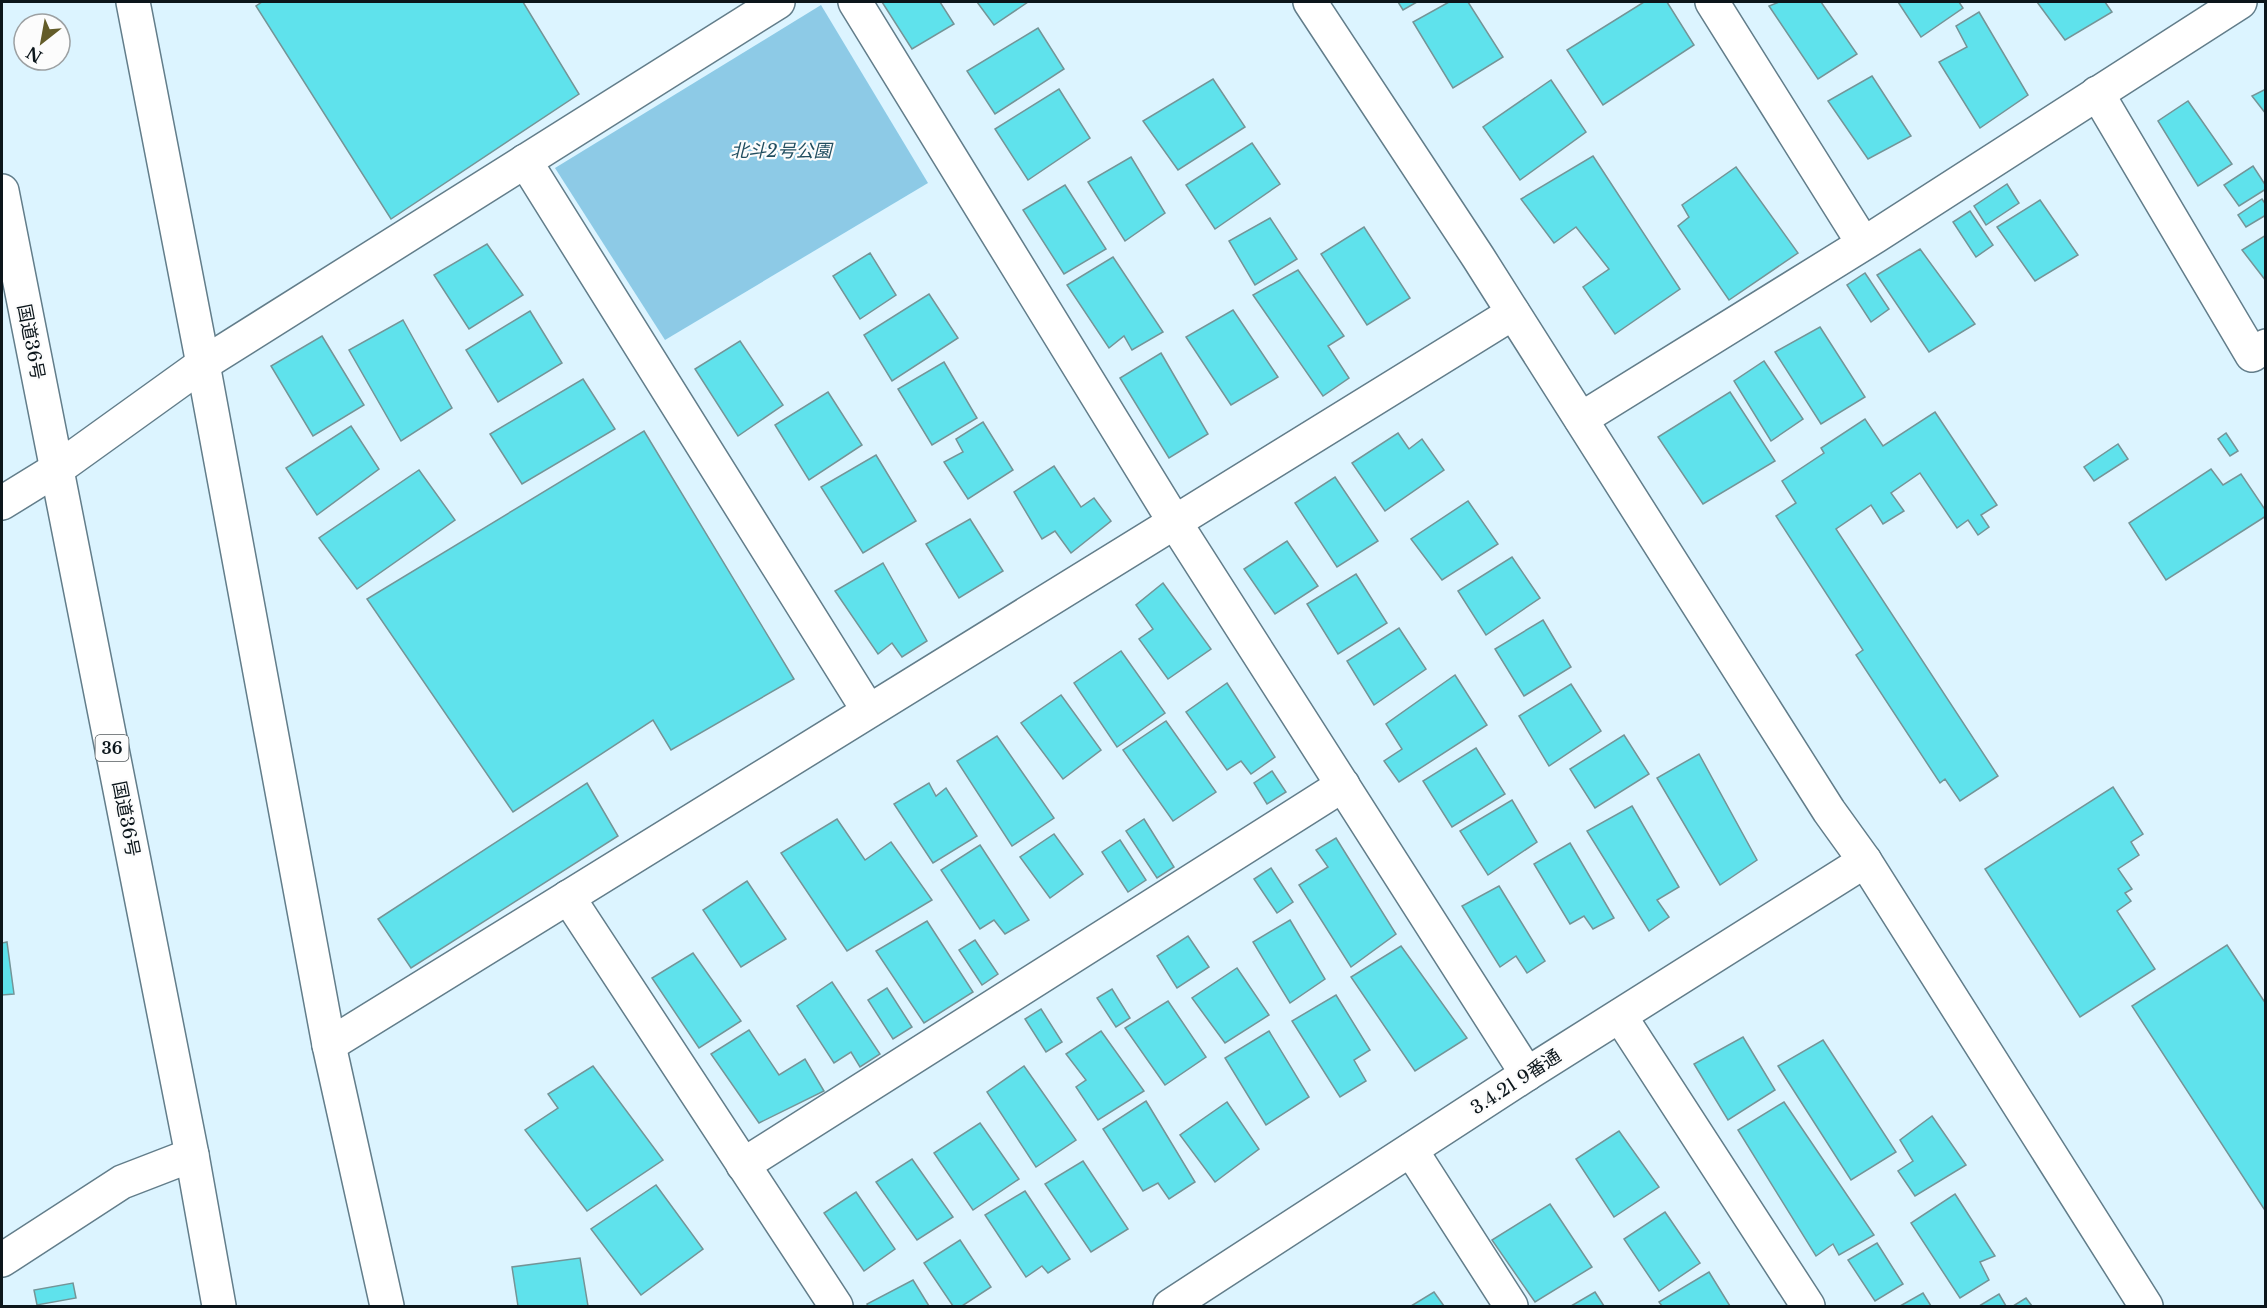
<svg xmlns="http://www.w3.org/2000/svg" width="2267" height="1308" viewBox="0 0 2267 1308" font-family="'Libre Baskerville','Noto Sans JP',serif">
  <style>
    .green { fill: #8dcae6 }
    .building { fill: #5fe2ec; stroke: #749497; stroke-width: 1.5 }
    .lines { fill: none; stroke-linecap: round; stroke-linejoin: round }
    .minor-casing { stroke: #627d8a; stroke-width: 36 }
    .tertiary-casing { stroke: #627d8a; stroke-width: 36 }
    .trunk-casing { stroke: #627d8a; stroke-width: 36 }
    .minor { stroke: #fff; stroke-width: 33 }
    .tertiary { stroke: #fff; stroke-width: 33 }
    .trunk { stroke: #fff; stroke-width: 33 }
    .labels { text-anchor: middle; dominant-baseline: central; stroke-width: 4.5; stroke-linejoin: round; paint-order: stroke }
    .shield { fill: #fcfcfc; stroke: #545b5e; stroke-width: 1.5 }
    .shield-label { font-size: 16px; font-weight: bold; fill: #0c161b }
    .park-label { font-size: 18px; font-style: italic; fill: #214e60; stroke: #fcfcfc }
    .street-label { font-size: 18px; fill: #0c161b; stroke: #fcfcfc }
  </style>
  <rect width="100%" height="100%" fill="#dcf4ff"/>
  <polygon class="green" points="821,5 928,183 665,340 555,168"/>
  <g class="building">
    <polygon points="262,2 523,2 579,94 391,219 256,6"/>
    <polygon points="882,2 940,2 954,24 912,49"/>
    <polygon points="977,2 1028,2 994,25"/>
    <polygon points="1398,2 1417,2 1403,10"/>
    <polygon points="1449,2 1468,2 1503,57 1453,88 1413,22"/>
    <polygon points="1644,2 1667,2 1694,45 1603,105 1567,50"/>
    <polygon points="1779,2 1821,2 1857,54 1818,79 1769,6"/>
    <polygon points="1898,2 1959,2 1963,8 1921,37"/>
    <polygon points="2037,2 2105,2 2112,12 2065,40"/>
    <polygon points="1979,12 2028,95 1980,128 1939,62 1967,47 1956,26"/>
    <polygon points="1038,28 1064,69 995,114 967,71"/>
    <polygon points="1872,76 1911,136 1868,159 1828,101"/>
    <polygon points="1213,79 1245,127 1178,170 1143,121"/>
    <polygon points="1551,80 1586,132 1520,180 1483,127"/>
    <polygon points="1059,89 1090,138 1028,180 995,129"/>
    <polygon points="2266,89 2266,114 2252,96"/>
    <polygon points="2188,101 2232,164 2198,186 2158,121"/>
    <polygon points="1252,143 1280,184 1215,229 1186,185"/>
    <polygon points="1593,156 1680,289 1615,334 1583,287 1609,269 1576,227 1554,243 1521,199"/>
    <polygon points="1131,157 1165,213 1125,241 1088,182"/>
    <polygon points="2253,166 2266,186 2266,189 2239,206 2224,185"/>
    <polygon points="1736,167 1798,253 1729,300 1678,226 1689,217 1682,205"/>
    <polygon points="2007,184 2019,203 1986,225 1974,206"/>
    <polygon points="1065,185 1106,249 1064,274 1023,210"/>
    <polygon points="2262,199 2266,205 2266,215 2246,227 2238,215"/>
    <polygon points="2040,200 2078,255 2035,281 1997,227"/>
    <polygon points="1970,211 1993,245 1976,257 1953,222"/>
    <polygon points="1270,218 1297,259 1255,285 1229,241"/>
    <polygon points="1364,227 1410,298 1367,325 1321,254"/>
    <polygon points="2266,235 2266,281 2242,250"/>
    <polygon points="487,244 523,295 469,329 434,275"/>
    <polygon points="1920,249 1975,324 1929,352 1877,275"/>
    <polygon points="870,253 896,295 860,319 833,276"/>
    <polygon points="1113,257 1163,332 1132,350 1124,336 1109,348 1067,285"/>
    <polygon points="1298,270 1344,336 1328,346 1349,378 1323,396 1253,295"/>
    <polygon points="1865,273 1889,309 1871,322 1847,285"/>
    <polygon points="929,294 958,338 892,381 864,335"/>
    <polygon points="1233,310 1278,377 1231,405 1186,337"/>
    <polygon points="530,311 562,363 498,402 466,350"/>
    <polygon points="403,320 452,408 401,441 349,350"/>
    <polygon points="1820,327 1865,397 1821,424 1775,352"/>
    <polygon points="322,336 364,405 313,436 271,366"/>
    <polygon points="740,341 783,405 738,436 695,369"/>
    <polygon points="1161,353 1208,434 1169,458 1120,378"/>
    <polygon points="1764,361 1803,419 1771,441 1734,381"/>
    <polygon points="944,362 977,418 932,445 898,389"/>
    <polygon points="583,379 615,429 522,484 490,434"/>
    <polygon points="828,392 862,445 809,480 775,425"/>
    <polygon points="1730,392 1775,461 1703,504 1658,437"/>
    <polygon points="1935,412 1997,505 1981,515 1989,527 1978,535 1968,520 1957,528 1920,473 1891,493 1904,511 1883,524 1871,505 1836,529 1998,776 1960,801 1945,779 1940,783 1856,655 1863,650 1776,516 1796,503 1782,481 1824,453 1821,448 1865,419 1883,446"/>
    <polygon points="983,422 1013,470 968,499 944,462 963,452 956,439"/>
    <polygon points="351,426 379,469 317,515 286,468"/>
    <polygon points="644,431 794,679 671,750 653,720 513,812 367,599"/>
    <polygon points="1398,433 1409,449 1422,439 1444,470 1385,511 1352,463"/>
    <polygon points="2226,433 2238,451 2230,456 2218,439"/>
    <polygon points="2118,444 2128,459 2094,481 2084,467"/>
    <polygon points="876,455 916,521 863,553 821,487"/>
    <polygon points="1054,466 1081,507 1094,498 1111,521 1071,553 1055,531 1042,539 1014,492"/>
    <polygon points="2211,469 2223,485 2241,474 2266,511 2266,516 2166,580 2129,523"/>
    <polygon points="419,470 455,520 357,589 319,538"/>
    <polygon points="1335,477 1378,541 1337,567 1295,503"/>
    <polygon points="1468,501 1498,544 1442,580 1411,539"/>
    <polygon points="970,519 1003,571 959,598 926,544"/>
    <polygon points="1287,541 1318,586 1275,614 1244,569"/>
    <polygon points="1512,557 1540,598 1486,635 1458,591"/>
    <polygon points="883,563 927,641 902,657 892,643 878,654 835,591"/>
    <polygon points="1356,574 1387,623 1338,654 1307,604"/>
    <polygon points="1163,583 1211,649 1168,679 1139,639 1153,629 1136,605"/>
    <polygon points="1543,620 1571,667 1524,696 1495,649"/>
    <polygon points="1399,628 1426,669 1374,705 1347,661"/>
    <polygon points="1121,651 1165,713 1117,747 1074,683"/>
    <polygon points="1455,675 1487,725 1399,782 1384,761 1402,749 1386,724"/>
    <polygon points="1227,683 1275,757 1251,774 1241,761 1227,770 1186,712"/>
    <polygon points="1571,684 1601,731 1549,766 1519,716"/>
    <polygon points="1061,695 1101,750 1063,779 1021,723"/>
    <polygon points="1166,721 1216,792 1173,821 1123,750"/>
    <polygon points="1624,735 1649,774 1595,808 1570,769"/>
    <polygon points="997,736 1054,818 1012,846 957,761"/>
    <polygon points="1476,748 1505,794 1452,827 1423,781"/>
    <polygon points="1699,754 1757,860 1720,885 1657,778"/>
    <polygon points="1272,771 1286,792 1267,804 1254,783"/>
    <polygon points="587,783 618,836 411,968 378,919"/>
    <polygon points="929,783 936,796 946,788 977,836 933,863 894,804"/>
    <polygon points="2113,787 2143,834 2131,842 2139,855 2118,869 2132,889 2125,893 2131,901 2117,911 2155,969 2080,1017 1985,869"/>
    <polygon points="1512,800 1537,842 1488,875 1460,831"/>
    <polygon points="1632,806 1679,887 1657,900 1669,917 1649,931 1587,831"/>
    <polygon points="837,819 865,860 891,842 932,900 847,951 781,853"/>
    <polygon points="1144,819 1174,867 1157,878 1126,831"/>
    <polygon points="1054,834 1083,874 1050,898 1020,857"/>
    <polygon points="1336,838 1396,934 1351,967 1299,885 1328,867 1316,850"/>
    <polygon points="1120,840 1146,880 1128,892 1102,852"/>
    <polygon points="1570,843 1614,918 1593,929 1584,916 1570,924 1534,864"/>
    <polygon points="980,845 1029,920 1005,934 994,920 980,929 941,870"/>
    <polygon points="1271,868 1293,902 1277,913 1254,879"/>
    <polygon points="747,881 786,939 741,967 703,910"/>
    <polygon points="1499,886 1545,961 1527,973 1516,956 1500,967 1462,906"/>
    <polygon points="1290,920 1325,979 1290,1003 1253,942"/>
    <polygon points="927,921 973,992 924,1023 876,951"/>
    <polygon points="1188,936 1209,967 1177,988 1157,956"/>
    <polygon points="975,940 998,974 982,985 959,950"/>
    <polygon points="7,942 14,994 2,995 2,943"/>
    <polygon points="2227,945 2266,1004 2266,1212 2132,1006"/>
    <polygon points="1401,946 1467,1038 1415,1071 1351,977"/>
    <polygon points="693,953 741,1021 699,1048 652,978"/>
    <polygon points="1237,968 1269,1015 1225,1043 1192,998"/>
    <polygon points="832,982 880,1054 860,1067 851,1052 834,1063 797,1006"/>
    <polygon points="887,988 912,1027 893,1039 868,1000"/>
    <polygon points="1112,989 1130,1018 1116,1027 1097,998"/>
    <polygon points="1336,995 1370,1050 1354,1060 1366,1081 1340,1097 1292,1021"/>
    <polygon points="1168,1001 1206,1057 1165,1085 1125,1028"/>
    <polygon points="1041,1009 1062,1042 1046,1052 1025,1019"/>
    <polygon points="749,1030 779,1075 805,1059 824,1091 759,1123 711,1054"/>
    <polygon points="1101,1031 1144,1091 1098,1120 1076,1087 1086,1080 1066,1054"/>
    <polygon points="1269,1031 1309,1097 1266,1125 1225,1058"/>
    <polygon points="1743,1037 1775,1090 1728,1120 1694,1064"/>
    <polygon points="1823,1040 1896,1152 1851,1180 1778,1066"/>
    <polygon points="593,1066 663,1160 587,1211 525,1130 558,1108 548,1094"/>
    <polygon points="1024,1066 1076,1140 1036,1167 987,1092"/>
    <polygon points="1146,1101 1195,1182 1169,1199 1158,1183 1143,1191 1103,1129"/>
    <polygon points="1227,1102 1259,1149 1215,1182 1180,1135"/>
    <polygon points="1784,1102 1874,1235 1839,1255 1833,1244 1816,1256 1738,1130"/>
    <polygon points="1932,1116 1966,1165 1915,1196 1898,1171 1913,1161 1900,1140"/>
    <polygon points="980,1123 1019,1179 973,1210 934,1153"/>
    <polygon points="1619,1131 1659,1187 1614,1217 1576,1159"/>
    <polygon points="912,1159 953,1217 917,1240 876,1182"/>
    <polygon points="1083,1161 1128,1229 1091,1252 1045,1184"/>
    <polygon points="656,1185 703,1249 641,1295 591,1229"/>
    <polygon points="1025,1191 1070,1259 1048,1273 1042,1266 1026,1277 985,1215"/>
    <polygon points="856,1192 895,1249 864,1271 824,1213"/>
    <polygon points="1955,1194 1995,1256 1980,1262 1989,1280 1960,1298 1911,1223"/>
    <polygon points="1550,1204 1592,1267 1535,1302 1492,1240"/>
    <polygon points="1665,1212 1700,1263 1659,1291 1624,1239"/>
    <polygon points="960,1240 991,1287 962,1306 953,1306 924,1263"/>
    <polygon points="1877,1243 1903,1284 1875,1301 1848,1260"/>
    <polygon points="580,1258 588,1306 518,1306 512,1267"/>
    <polygon points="1709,1272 1730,1306 1662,1306 1659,1302"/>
    <polygon points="913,1280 929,1306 868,1306 867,1304"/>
    <polygon points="73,1283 76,1298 37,1305 34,1290"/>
    <polygon points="1434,1292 1444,1306 1411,1306"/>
    <polygon points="1595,1292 1604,1306 1571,1306"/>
    <polygon points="1923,1293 1931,1306 1900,1306"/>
    <polygon points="1999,1294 2006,1306 1979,1306"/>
    <polygon points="2026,1298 2032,1306 2013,1306"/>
  </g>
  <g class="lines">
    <g class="minor-casing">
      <g id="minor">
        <polyline points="133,2 203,364 329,1045 387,1306"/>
        <polyline points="855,2 1174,521 1527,1074"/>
        <polyline points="1712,2 1863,243"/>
        <polyline points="2097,93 2252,355 2266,346"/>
        <polyline points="525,161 868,710"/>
        <polyline points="1581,419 1876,236 2240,2"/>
        <polyline points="2,503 57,469 203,364 778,2"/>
        <polyline points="568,897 836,1306"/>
        <polyline points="1620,1016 1808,1306"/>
        <polyline points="329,1045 1513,313"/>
        <polyline points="1411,1150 1511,1306"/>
        <polyline points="743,1165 1343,785"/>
        <polyline points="2,1260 122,1182 192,1155"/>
      </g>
    </g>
    <g class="tertiary-casing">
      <g id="tertiary">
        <polyline points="1310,2 1478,257 1829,811 1865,861 2146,1306"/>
        <polyline points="1170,1306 1527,1074 1865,861"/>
      </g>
    </g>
    <g class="trunk-casing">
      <polyline id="trunk" points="2,191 192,1155 219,1306"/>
    </g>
    <use href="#minor" class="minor"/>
    <use href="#tertiary" class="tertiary"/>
    <use href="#trunk" class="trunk"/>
  </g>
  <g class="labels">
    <rect class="shield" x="95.5" y="735" width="33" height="26" rx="4.5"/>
    <g class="shield-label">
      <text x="112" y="748">36</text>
    </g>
    <g class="park-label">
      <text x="781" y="151">北斗2号公園</text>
    </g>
    <g class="street-label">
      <text transform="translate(31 342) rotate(79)">国道36号</text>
      <text transform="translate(126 819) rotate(79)">国道36号</text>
      <text transform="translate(1516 1082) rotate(-33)">3.4.21 9番通</text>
    </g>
  </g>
  <rect width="2267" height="1308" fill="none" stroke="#0c161b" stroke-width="6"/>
  <g transform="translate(42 42) rotate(211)"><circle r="28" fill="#fcfcfc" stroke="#9ca0a2" stroke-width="1.5"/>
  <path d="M0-4.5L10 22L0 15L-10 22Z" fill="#635c29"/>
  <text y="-9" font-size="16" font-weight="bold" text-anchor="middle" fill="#0c161b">N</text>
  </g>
</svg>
